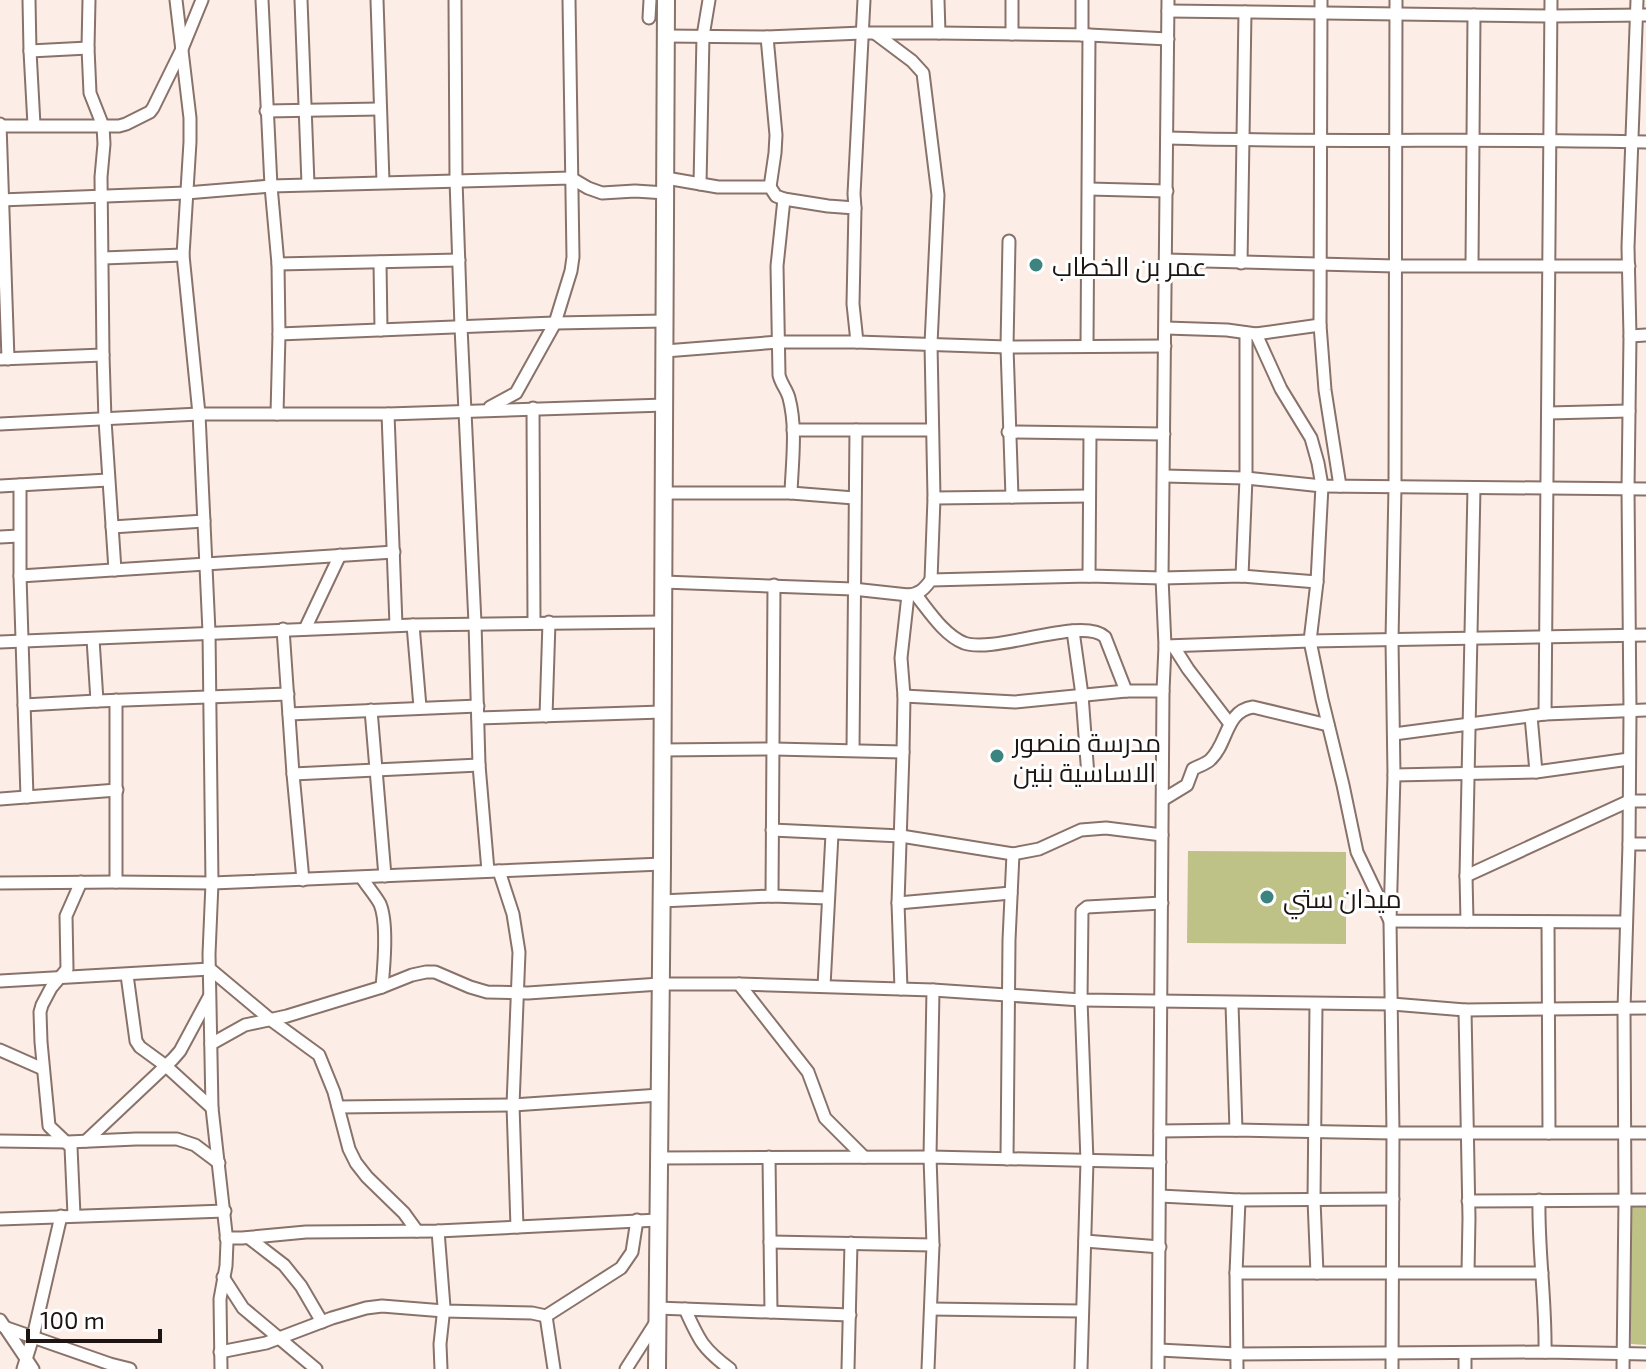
<svg xmlns="http://www.w3.org/2000/svg" width="1646" height="1369" viewBox="0 0 1646 1369" font-family="'Exo 2',Cairo,sans-serif">
  <style>
    .grass { fill: #bfc286 }
    .lines { fill: none; stroke-linecap: round; stroke-linejoin: round }
    .minor-casing { stroke: #897269; stroke-width: 15 }
    .highway-casing { stroke: #897269; stroke-width: 20 }
    .minor { stroke: #fff; stroke-width: 11 }
    .highway { stroke: #fff; stroke-width: 16 }
    .poi-dot { fill: #3c8480; stroke: #fff; stroke-width: 3 }
    .labels { text-anchor: middle; dominant-baseline: central; stroke-width: 6; stroke-linejoin: round; paint-order: stroke }
    .poi-label { font-size: 26px; fill: #1e1512; stroke: #fff; text-anchor: start }
  </style>
  <rect width="100%" height="100%" fill="#fcede7"/>
  <g class="grass">
    <polygon points="1188,851 1346,852 1346,944 1187,943"/>
    <polygon points="1631,1207 1646,1207 1646,1345 1631,1344"/>
  </g>
  <g class="lines">
    <g class="minor-casing">
      <g id="minor">
        <polyline points="29,0 30,51 34,125"/>
        <polyline points="89,0 88,48 90,93 103,126 104,144 101,177 103,355 105,420 115,570"/>
        <polyline points="176,0 190,118 190,142 183,255 199,414 209,632 212,883 209,954 212,1108 227,1242 226,1266 220,1299 221,1369"/>
        <polyline points="262,0 271,186 278,264 279,334 277,414"/>
        <polyline points="301,0 308,184"/>
        <polyline points="377,0 383,182"/>
        <polyline points="455,0 456,180 461,327 475,623 479,765 488,871"/>
        <polyline points="938,0 939,33"/>
        <polyline points="1321,0 1320,325 1325,390 1340,486"/>
        <polyline points="1168,11 1551,16 1646,15"/>
        <polyline points="649,18 650,0"/>
        <polyline points="876,34 912,61 923,73 938,195 931,344 934,498 931,580"/>
        <polyline points="1012,34 1012,0"/>
        <polyline points="1082,35 1082,0"/>
        <polyline points="666,36 767,37 862,33 939,33 1089,35 1168,39"/>
        <polyline points="767,37 776,135 775,153 770,187"/>
        <polyline points="30,51 88,48"/>
        <polyline points="266,111 379,109"/>
        <polyline points="0,124 8,359"/>
        <polyline points="0,126 119,126 126,124 150,112 153,108 182,49 202,0"/>
        <path d="M1167 138C1327 143 1486 138 1646 142"/>
        <polyline points="666,178 718,187 770,187 776,196 784,199 828,206 855,208 853,304 857,342"/>
        <polyline points="700,184 703,36 709,0"/>
        <polyline points="1089,189 1167,191"/>
        <path d="M784 199 777 266 779 375C781 384 787 390 789 398 797 428 792 463 791 493"/>
        <polyline points="0,200 186,193 271,186 571,178 588,188 602,193 635,191 666,193"/>
        <polyline points="855,208 854,194 864,0"/>
        <polyline points="1009,241 1007,347 1012,497"/>
        <polyline points="103,258 183,255"/>
        <polyline points="1166,260 1395,266 1629,266"/>
        <polyline points="380,262 381,330"/>
        <polyline points="1241,263 1245,12"/>
        <polyline points="278,264 459,260"/>
        <polyline points="1472,265 1474,15"/>
        <polyline points="1166,328 1227,330 1256,334 1320,325"/>
        <polyline points="279,334 555,323 665,321"/>
        <polyline points="1256,334 1281,389 1311,438 1318,463 1322,486 1317,582 1310,641 1322,699 1343,785 1357,852 1390,921 1625,922"/>
        <polyline points="1630,336 1646,335"/>
        <polyline points="1087,345 1089,35"/>
        <polyline points="665,351 779,342 857,342 1007,347 1165,346"/>
        <polyline points="0,359 103,355"/>
        <polyline points="490,407 516,393 555,323 571,271 573,257 569,0"/>
        <polyline points="533,408 534,622"/>
        <polyline points="1548,413 1629,411"/>
        <polyline points="388,414 396,625"/>
        <polyline points="0,424 199,414 388,414 665,405"/>
        <polyline points="793,430 932,430"/>
        <polyline points="1008,432 1164,434"/>
        <polyline points="1164,476 1246,478 1322,486 1646,489"/>
        <polyline points="20,485 20,576 27,797"/>
        <polyline points="0,486 108,480"/>
        <polyline points="664,493 791,493 854,498"/>
        <polyline points="934,498 1089,496"/>
        <polyline points="112,527 204,521"/>
        <polyline points="0,537 19,536"/>
        <polyline points="20,576 394,552"/>
        <polyline points="1089,576 1090,434"/>
        <polyline points="1242,576 1246,478 1246,333"/>
        <path d="M663 582 853 589 908 595C920 594 924 589 931 580L1089 576 1162 578 1242 576 1317 582"/>
        <path d="M916 595C929 611 944 635 964 643 995 654 1082 616 1105 637L1126 691"/>
        <polyline points="413,625 420,707"/>
        <polyline points="283,629 293,774 303,880"/>
        <polyline points="305,629 340,555"/>
        <polyline points="1073,631 1082,695 1088,776"/>
        <polyline points="93,639 97,701"/>
        <polyline points="0,642 413,625 662,622"/>
        <polyline points="1165,646 1310,641 1646,635"/>
        <polyline points="1174,647 1188,669 1230,724"/>
        <polyline points="904,696 1015,702 1126,691 1163,691"/>
        <polyline points="116,700 116,882"/>
        <polyline points="24,705 97,701 288,694"/>
        <polyline points="371,710 385,876"/>
        <polyline points="289,714 478,706"/>
        <polyline points="1545,714 1551,0"/>
        <polyline points="546,716 549,622"/>
        <polyline points="1531,716 1536,772"/>
        <polyline points="478,718 662,712"/>
        <polyline points="1394,734 1545,714 1646,710"/>
        <polyline points="661,750 774,749 903,752"/>
        <polyline points="853,750 856,430"/>
        <polyline points="293,774 479,765"/>
        <polyline points="1394,775 1536,772 1629,759"/>
        <polyline points="0,799 117,790"/>
        <path d="M1164 799 1187 785 1193 769C1198 766 1206 764 1210 760 1228 744 1225 711 1253 707L1328 725"/>
        <polyline points="772,830 901,836 1013,854 1039,849 1081,830 1106,828 1162,835"/>
        <polyline points="1629,844 1646,844"/>
        <polyline points="499,871 513,914 519,952 513,1105 517,1227"/>
        <polyline points="1466,876 1629,801 1646,801"/>
        <path d="M362 878C367 886 375 895 380 904 388 923 384 966 382 987"/>
        <polyline points="0,883 116,882 212,883 662,864"/>
        <polyline points="772,896 774,585"/>
        <polyline points="661,901 772,896 828,898"/>
        <polyline points="898,903 1011,893"/>
        <polyline points="1467,921 1466,876 1474,488"/>
        <polyline points="1548,922 1549,1133"/>
        <polyline points="127,975 136,1041 140,1047 166,1066 212,1108"/>
        <polyline points="0,981 210,969 271,1020 319,1055 334,1092 349,1149 356,1163 367,1177 404,1213 417,1231"/>
        <polyline points="739,984 808,1072 825,1118 864,1157"/>
        <polyline points="824,986 832,834"/>
        <polyline points="901,989 898,903 903,752 904,696 901,658 908,595"/>
        <polyline points="1232,1004 1236,1130"/>
        <polyline points="1316,1004 1314,1200 1317,1273"/>
        <polyline points="1465,1010 1469,1218 1468,1272"/>
        <polyline points="211,1044 245,1025 287,1016 382,987 412,975 426,972 435,972 470,987 487,992 528,993 660,984 739,984 933,990 1081,1000 1392,1004 1465,1010 1646,1008"/>
        <polyline points="0,1050 43,1069"/>
        <polyline points="338,1107 513,1105 660,1095"/>
        <polyline points="1160,1131 1236,1130 1393,1133 1646,1133"/>
        <polyline points="0,1141 68,1142 136,1139 177,1139 195,1145 219,1163"/>
        <polyline points="86,1141 173,1059 180,1051 209,997"/>
        <polyline points="769,1157 771,1312"/>
        <polyline points="660,1158 930,1157 1160,1162"/>
        <polyline points="1007,1159 1009,940 1013,854"/>
        <polyline points="1160,1196 1239,1200 1393,1199"/>
        <path d="M1539 1200C1538 1251 1546 1301 1545 1352"/>
        <polyline points="1468,1201 1646,1200"/>
        <polyline points="74,1215 71,1147 49,1126 41,1042 40,1012 42,1005 51,988 67,969 66,916 81,882"/>
        <polyline points="0,1219 225,1211"/>
        <polyline points="438,1231 444,1307 440,1344 441,1369"/>
        <polyline points="226,1238 242,1238 306,1232 438,1231 658,1220"/>
        <polyline points="249,1238 284,1265 301,1286 322,1322"/>
        <polyline points="1085,1241 1160,1247"/>
        <polyline points="770,1242 933,1245"/>
        <polyline points="1236,1273 1542,1273"/>
        <polyline points="223,1277 243,1308 316,1369"/>
        <polyline points="657,1308 850,1315"/>
        <path d="M685 1309C699 1340 702 1348 730 1369"/>
        <polyline points="931,1309 1082,1311"/>
        <polyline points="546,1316 554,1369"/>
        <polyline points="0,1320 33,1369"/>
        <polyline points="4,1327 110,1364 130,1369"/>
        <polyline points="1159,1350 1237,1354 1545,1352 1646,1354"/>
        <polyline points="220,1352 266,1343 332,1318 366,1308 382,1306 444,1311 532,1313 546,1316 621,1268 632,1252 637,1220"/>
        <polyline points="1465,1353 1465,1369"/>
        <polyline points="23,1369 33,1337 61,1216"/>
        <polyline points="626,1369 656,1322"/>
        <polyline points="848,1369 851,1243"/>
        <polyline points="928,1369 933,1245 930,1157 933,990"/>
        <polyline points="1081,1369 1087,1161 1081,1000 1082,911 1087,907 1162,903"/>
        <polyline points="1158,1369 1163,691 1165,646 1162,578 1168,0"/>
        <polyline points="1237,1369 1236,1273 1239,1200"/>
        <polyline points="1392,1369 1393,1133 1390,921 1394,775 1392,640 1395,487 1396,0"/>
        <polyline points="1623,1369 1625,1200 1624,1009 1629,844 1630,711 1628,489 1630,336 1628,247 1637,0"/>
      </g>
    </g>
    <g class="highway-casing">
      <polyline id="highway" points="657,1369 662,864 666,0"/>
    </g>
    <use href="#minor" class="minor"/>
    <use href="#highway" class="highway"/>
  </g>
  <g class="poi-dot">
    <circle cx="1036" cy="265" r="8"/>
    <circle cx="997" cy="756" r="8"/>
    <circle cx="1267" cy="897" r="8"/>
  </g>
  <g class="labels">
    <g class="poi-label">
      <text x="1052" y="265">عمر بن الخطاب</text>
      <text x="1013" y="741">مدرسة منصور<tspan x="1013" dy="30">الاساسية بنين</tspan></text>
      <text x="1283" y="897">ميدان ستي</text>
    </g>
  </g>
  <path d="M28 1329v12h132v-12" fill="none" stroke="#1e1512" stroke-width="4"/>
  <text x="40" y="1329" font-size="24" fill="#1e1512" stroke="#ffffff" stroke-width="6" paint-order="stroke">100 m</text>
</svg>
